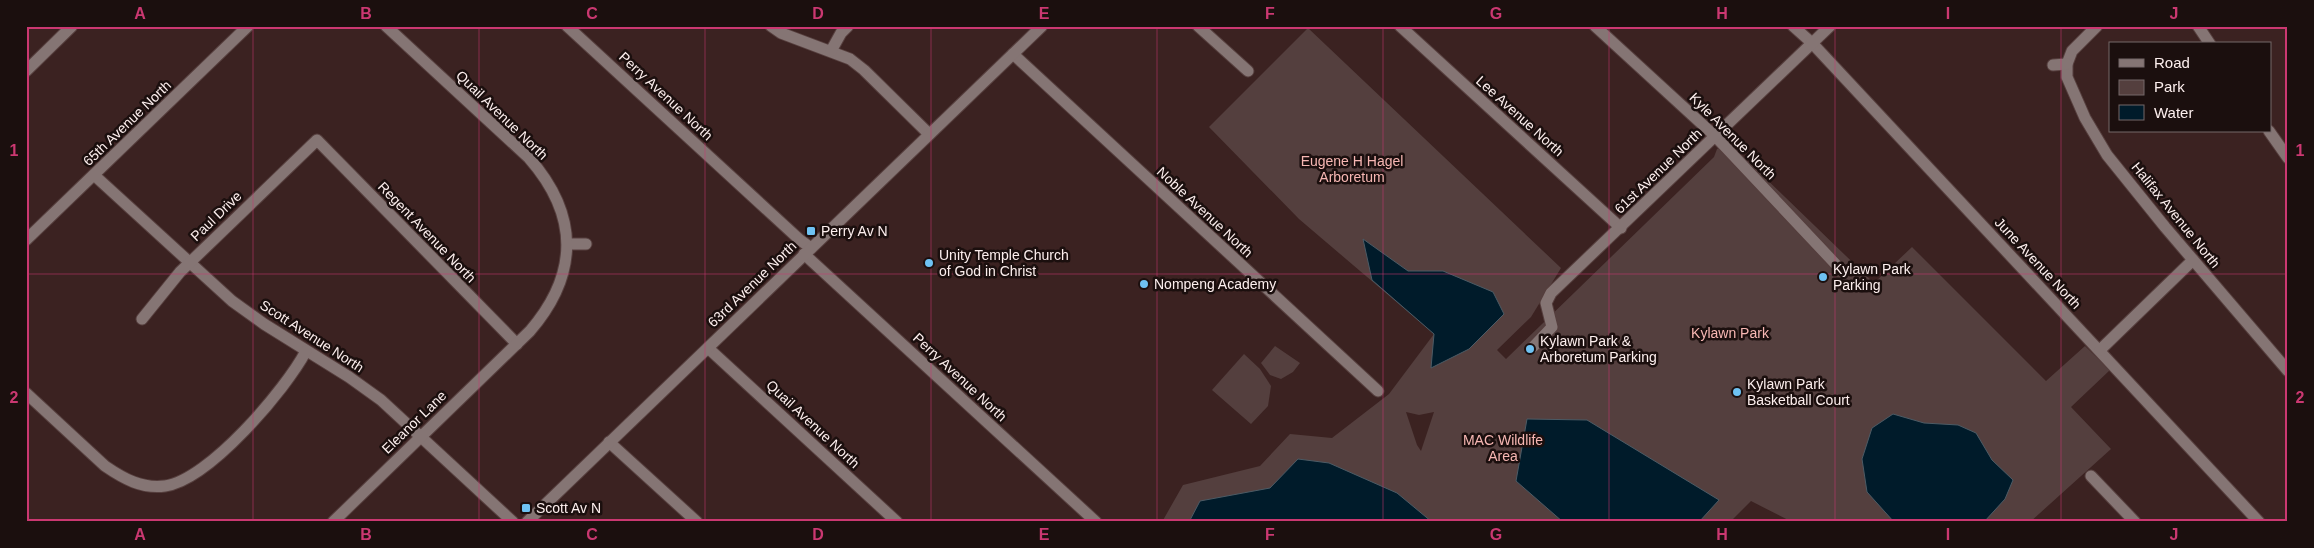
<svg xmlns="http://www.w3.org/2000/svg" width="2314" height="548" viewBox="0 0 2314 548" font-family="Helvetica,sans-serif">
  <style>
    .green { fill: #543f3e; fill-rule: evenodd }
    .water { fill: #001b2a; stroke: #4c5b65 }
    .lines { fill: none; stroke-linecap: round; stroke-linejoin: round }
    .minor-casing { stroke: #563f3e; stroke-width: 13 }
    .minor { stroke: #857574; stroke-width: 11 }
    .grid { fill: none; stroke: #cb3871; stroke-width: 1; stroke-opacity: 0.55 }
    .poi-dot { fill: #6ec2f3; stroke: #1b0f0e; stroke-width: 2 }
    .labels { text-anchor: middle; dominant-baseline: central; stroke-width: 5; stroke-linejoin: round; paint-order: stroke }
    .street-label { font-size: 14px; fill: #fdefee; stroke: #1b0f0e }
    .park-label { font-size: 14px; fill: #f7b7b3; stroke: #1b0f0e }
    .poi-label { font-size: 14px; fill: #fdefee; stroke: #1b0f0e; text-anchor: start }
    .neatline { fill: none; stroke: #cb3871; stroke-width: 2 }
    .grid-label { font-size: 16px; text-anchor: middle; font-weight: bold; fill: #cb3871 }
  </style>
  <rect width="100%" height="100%" fill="#3b2221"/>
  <g class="green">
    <path d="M1308 28 1561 268 1531 317 1497 350 1506 359 1714 157 1717 149 1730 144 1874 283 1912 247 2046 381 2085 346 2110 370 2071 407 2111 449 2030 522H1792L1751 501 1730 522H1162L1183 485 1260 466 1290 434 1332 438 1389 394 1434 334 1299 219 1209 127ZM1406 412 1419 415 1434 412 1421 451 1417 445Z"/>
    <polygon points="1275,346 1300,363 1293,372 1281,379 1270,375 1261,363"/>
    <polygon points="1244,354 1260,369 1271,386 1268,406 1251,424 1212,390"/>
  </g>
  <g class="water">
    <polygon points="1363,239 1408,271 1443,271 1493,292 1504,314 1469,349 1431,368 1434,334 1372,280"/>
    <polygon points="1893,414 1924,423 1958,425 1976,433 1992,460 2013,480 2005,499 1984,522 1894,522 1867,492 1862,459 1872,428"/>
    <polygon points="1527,419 1587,420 1719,500 1699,522 1563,522 1516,481"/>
    <polygon points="1298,459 1329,463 1397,493 1432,522 1189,522 1200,501 1270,488"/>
  </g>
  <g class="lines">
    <g class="minor-casing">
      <g id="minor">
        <polyline points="567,26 800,240 811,248"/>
        <polyline points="771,26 781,33 850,59 864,70 929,134"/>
        <polyline points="1198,26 1248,71"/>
        <polyline points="1400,26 1621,228"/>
        <polyline points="1595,26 1715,136 1843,272"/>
        <polyline points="1793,26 1812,43 2259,522"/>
        <polyline points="2097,26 2072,51 2067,64 2067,77 2085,118 2107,155 2165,227 2288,371"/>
        <polyline points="2198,26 2210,44"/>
        <polyline points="831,51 841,33 848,26"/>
        <polyline points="1013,54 1378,391"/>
        <polyline points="2053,65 2067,64"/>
        <polyline points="26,71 72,26"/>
        <polyline points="2269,131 2288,158"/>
        <polyline points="94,175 232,301 264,324 349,377 381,400 513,522"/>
        <polyline points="26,240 248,26"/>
        <polyline points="568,244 586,244"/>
        <polyline points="804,254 1096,522"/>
        <polyline points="142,319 180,272 317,140 517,344"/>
        <polyline points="1533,347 1552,327 1546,303 1551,293 1830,26"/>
        <polyline points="708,348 897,522"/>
        <polyline points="2100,350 2193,260"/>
        <path d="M26 393 105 466C124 479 142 489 165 486 209 480 286 389 306 351"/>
        <polyline points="609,442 697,522"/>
        <polyline points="2091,476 2135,522"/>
        <path d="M333 522 530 331C579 274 579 215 529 158L386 26"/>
        <polyline points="527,522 1042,26"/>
      </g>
    </g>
    <use href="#minor" class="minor"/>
  </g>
  <path class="grid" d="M253 26V522M479 26V522M705 26V522M931 26V522M1157 26V522M1383 26V522M1609 26V522M1835 26V522M2061 26V522M26 274H2288"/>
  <g class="poi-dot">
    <rect x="806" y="226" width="10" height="10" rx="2.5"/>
    <circle cx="929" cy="263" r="5"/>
    <circle cx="1823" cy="277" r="5"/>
    <circle cx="1144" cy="284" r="5"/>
    <circle cx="1530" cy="349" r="5"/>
    <circle cx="1737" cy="392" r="5"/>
    <rect x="521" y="503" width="10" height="10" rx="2.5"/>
  </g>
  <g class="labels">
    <g class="street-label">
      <text transform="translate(666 96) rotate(43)">Perry Avenue North</text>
      <text transform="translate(502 115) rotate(44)">Quail Avenue North</text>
      <text transform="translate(1520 116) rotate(42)">Lee Avenue North</text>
      <text transform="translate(127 123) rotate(-44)">65th Avenue North</text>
      <text transform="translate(1733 136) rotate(45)">Kyle Avenue North</text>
      <text transform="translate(1658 171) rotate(-44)">61st Avenue North</text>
      <text transform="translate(1205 212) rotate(43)">Noble Avenue North</text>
      <text transform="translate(2176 215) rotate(51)">Halifax Avenue North</text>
      <text transform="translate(216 216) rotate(-44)">Paul Drive</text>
      <text transform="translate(427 232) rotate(46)">Regent Avenue North</text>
      <text transform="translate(2038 263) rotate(47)">June Avenue North</text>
      <text transform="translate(752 284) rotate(-44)">63rd Avenue North</text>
      <text transform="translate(312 336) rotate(33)">Scott Avenue North</text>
      <text transform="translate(960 377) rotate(43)">Perry Avenue North</text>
      <text transform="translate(414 422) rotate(-44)">Eleanor Lane</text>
      <text transform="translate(813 424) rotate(43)">Quail Avenue North</text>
    </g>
    <g class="park-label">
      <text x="1352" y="161">Eugene H Hagel<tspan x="1352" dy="16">Arboretum</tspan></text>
      <text x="1730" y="333">Kylawn Park</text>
      <text x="1503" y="440">MAC Wildlife<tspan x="1503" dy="16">Area</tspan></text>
    </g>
    <g class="poi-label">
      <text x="821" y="231">Perry Av N</text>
      <text x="939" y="255">Unity Temple Church<tspan x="939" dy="16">of God in Christ</tspan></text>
      <text x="1833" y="269">Kylawn Park<tspan x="1833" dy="16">Parking</tspan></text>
      <text x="1154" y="284">Nompeng Academy</text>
      <text x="1540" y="341">Kylawn Park &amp;<tspan x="1540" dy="16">Arboretum Parking</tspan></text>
      <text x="1747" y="384">Kylawn Park<tspan x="1747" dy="16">Basketball Court</tspan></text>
      <text x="536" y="508">Scott Av N</text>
    </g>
  </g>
  <rect width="2314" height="548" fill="none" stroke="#1b0f0e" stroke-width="55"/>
  <rect x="2109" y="42" width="162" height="90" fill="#1b0f0e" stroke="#756968"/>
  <rect x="2119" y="59" width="25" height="8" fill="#857574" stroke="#756968"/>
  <text x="2154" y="68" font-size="15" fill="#fdefee">Road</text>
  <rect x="2119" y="80" width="25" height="15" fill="#543f3e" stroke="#756968"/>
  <text x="2154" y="92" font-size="15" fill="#fdefee">Park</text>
  <rect x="2119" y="105" width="25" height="15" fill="#001b2a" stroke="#756968"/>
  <text x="2154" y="118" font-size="15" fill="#fdefee">Water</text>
  <rect x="28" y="28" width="2258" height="492" class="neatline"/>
  <g class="grid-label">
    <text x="140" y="19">A</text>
    <text x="366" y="19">B</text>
    <text x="592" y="19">C</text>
    <text x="818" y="19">D</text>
    <text x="1044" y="19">E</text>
    <text x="1270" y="19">F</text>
    <text x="1496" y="19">G</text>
    <text x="1722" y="19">H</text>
    <text x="1948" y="19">I</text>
    <text x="2174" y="19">J</text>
    <text x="14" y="156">1</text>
    <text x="2300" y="156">1</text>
    <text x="14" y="403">2</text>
    <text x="2300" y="403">2</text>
    <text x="140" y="540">A</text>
    <text x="366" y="540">B</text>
    <text x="592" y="540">C</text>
    <text x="818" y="540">D</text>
    <text x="1044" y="540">E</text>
    <text x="1270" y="540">F</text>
    <text x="1496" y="540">G</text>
    <text x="1722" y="540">H</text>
    <text x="1948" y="540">I</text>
    <text x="2174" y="540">J</text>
  </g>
</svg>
